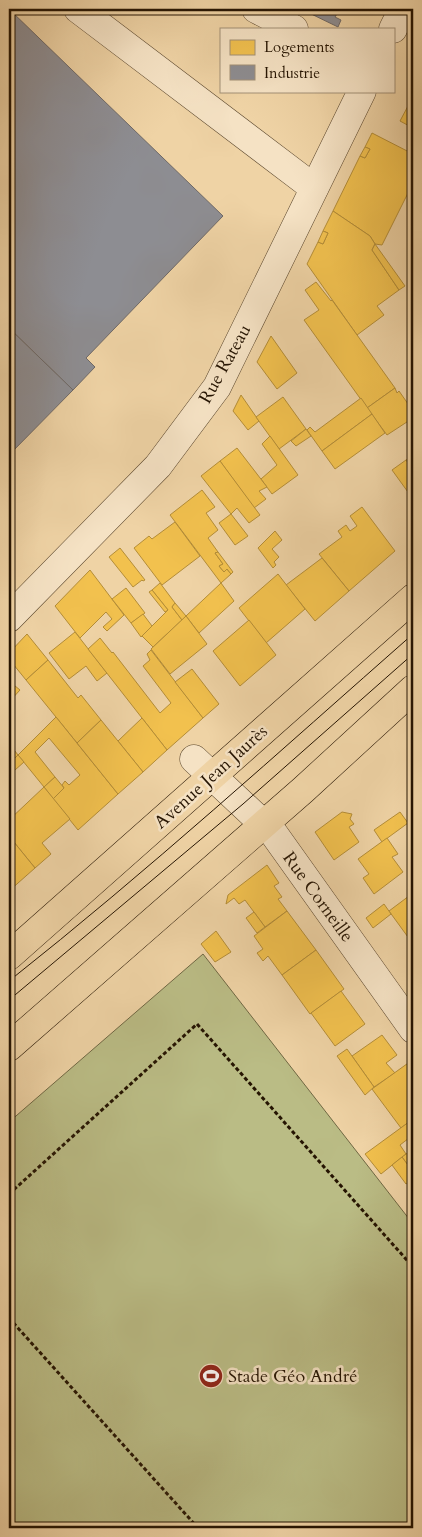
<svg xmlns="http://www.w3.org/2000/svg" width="422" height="1537" viewBox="0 0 422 1537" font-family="Cardo,serif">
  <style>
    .green { fill: #babc85; stroke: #706844 }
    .homes { fill: #f2c14e; stroke: #b48d37 }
    .industry { fill: #8d8d92; stroke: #6e6967 }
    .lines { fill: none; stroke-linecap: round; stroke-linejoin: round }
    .minor-casing { stroke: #58442b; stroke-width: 29 }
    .major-casing { stroke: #251402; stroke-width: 29 }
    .path { stroke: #251402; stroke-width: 3; stroke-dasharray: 4 2.5; stroke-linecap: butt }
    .minor { stroke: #f5e2c4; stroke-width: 28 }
    .major { stroke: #efd3a5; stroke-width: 28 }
    .tram { stroke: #251402; stroke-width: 1 }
    .labels { text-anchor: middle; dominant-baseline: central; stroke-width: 5; stroke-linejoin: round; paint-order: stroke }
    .street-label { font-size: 18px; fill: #251402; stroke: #f5e2c4 }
    .poi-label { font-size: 18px; fill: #251402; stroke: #f5e2c4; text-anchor: start }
  </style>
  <rect width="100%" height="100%" fill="#efd3a5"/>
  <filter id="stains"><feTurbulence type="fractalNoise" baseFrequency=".004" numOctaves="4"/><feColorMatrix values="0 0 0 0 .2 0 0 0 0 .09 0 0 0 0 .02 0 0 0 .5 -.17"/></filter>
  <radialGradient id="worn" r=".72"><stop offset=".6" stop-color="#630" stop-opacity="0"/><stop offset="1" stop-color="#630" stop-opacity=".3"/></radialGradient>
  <polygon class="green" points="203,954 413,1224 413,1528 9,1528 9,1122"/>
  <g class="homes">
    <polygon points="408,106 413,109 413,128 400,121"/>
    <polygon points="372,133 413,154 413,183 382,245 375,244 370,236 333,211 360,156 365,158 370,149 365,147"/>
    <polygon points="365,147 370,149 365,158 360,156"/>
    <polygon points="333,211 370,236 375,244 372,250 399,290 377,306 384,315 357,335 307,264 318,242 323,244 328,233 323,231"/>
    <polygon points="323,231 328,233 323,244 318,242"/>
    <polygon points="375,244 405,286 399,290 372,250"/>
    <polygon points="316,282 331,301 332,300 395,388 367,408 304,320 319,310 305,290"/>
    <polygon points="271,336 297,373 277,389 257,362"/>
    <polygon points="395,388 397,393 399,391 413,411 413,418 387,435 367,408"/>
    <polygon points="241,395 259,421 248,430 233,411"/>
    <polygon points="283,397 306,429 279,449 256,417"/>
    <polygon points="361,398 372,414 322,451 307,430 310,427 315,432"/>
    <polygon points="372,414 385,433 335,469 322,451"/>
    <polygon points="306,429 311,436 296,446 291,441"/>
    <polygon points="270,436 298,475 272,494 261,479 277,465 262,444"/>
    <polygon points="237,448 267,487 259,491 266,499 254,508 220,461"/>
    <polygon points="413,455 413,471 406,460"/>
    <polygon points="406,460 413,471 413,499 392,470"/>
    <polygon points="220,461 260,515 249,523 237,508 231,514 201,476"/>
    <polygon points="202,490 215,507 206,513 218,530 208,538 218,552 215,553 223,564 219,566 224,572 227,569 231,574 221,583 170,515"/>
    <polygon points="362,507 395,551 349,591 319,554 342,537 338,531 346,525 350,531 357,526 350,516"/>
    <polygon points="231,514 248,536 235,545 219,523"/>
    <polygon points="175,522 200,556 162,585 134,548 149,536 152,539"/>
    <polygon points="275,531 282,540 272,549 279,557 274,562 276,565 273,568 258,548"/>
    <polygon points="120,548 145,580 143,581 142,580 133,587 109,557"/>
    <polygon points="218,552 233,572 231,574 227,569 224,572 219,566 223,564 215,553"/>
    <polygon points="322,558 349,591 315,621 286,585"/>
    <polygon points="90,570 124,615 107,631 103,627 112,619 106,612 80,638 55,606"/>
    <polygon points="278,574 305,609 266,643 239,608"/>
    <polygon points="160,583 175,603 172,607 182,620 153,647 142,636 168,610 152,590"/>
    <polygon points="221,583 234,601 199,633 186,616"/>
    <polygon points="126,588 145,613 131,623 112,599"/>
    <polygon points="152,590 168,610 165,612 149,592"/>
    <polygon points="175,603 186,616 182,620 172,607"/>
    <polygon points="143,614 152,626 141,637 131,623"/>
    <polygon points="186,616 207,644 170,674 151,649"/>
    <polygon points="249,620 276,655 240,686 213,651"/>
    <polygon points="75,632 107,673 97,681 86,666 69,679 49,653"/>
    <polygon points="27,634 48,660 26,680 9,659 9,653"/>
    <polygon points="100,638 112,653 113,652 160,713 171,703 143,666 150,660 147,654 151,650 203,718 167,750 88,649"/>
    <polygon points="48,660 78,698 81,695 101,720 77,743 26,680"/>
    <polygon points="9,666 15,672 9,680"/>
    <polygon points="192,669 219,704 203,718 175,682"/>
    <polygon points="9,681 20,690 9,702"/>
    <polygon points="56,717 118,794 78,830 53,799 64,788 62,785 65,781 69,785 80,775 49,738 35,752 55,777 44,787 18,755"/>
    <polygon points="142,718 167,750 143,772 118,741"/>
    <polygon points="101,720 143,772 118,794 77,743"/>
    <polygon points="11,746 18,755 9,764 9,748"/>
    <polygon points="18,755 24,762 15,770 9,764"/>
    <polygon points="55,777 64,788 53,799 44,787"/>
    <polygon points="44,787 70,819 42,843 51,854 35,868 9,836 9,820"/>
    <polygon points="342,812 352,814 350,819 354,824 349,827 359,842 334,860 315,832"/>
    <polygon points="400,812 408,823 382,842 374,830"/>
    <polygon points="9,836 35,868 9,891"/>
    <polygon points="387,838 398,854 392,857 403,872 374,894 363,878 369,874 358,859"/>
    <polygon points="267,865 279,883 274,886 282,897 278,899 287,911 265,927 245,900 239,904 234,898 226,904 228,895"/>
    <polygon points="413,893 413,944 389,911"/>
    <polygon points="384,904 391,914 373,928 366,918"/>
    <polygon points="287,911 316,950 282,975 268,956 263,961 257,953 263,949 254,936"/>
    <polygon points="254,912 265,927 257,933 246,918"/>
    <polygon points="216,931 231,952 215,962 201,944"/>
    <polygon points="316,950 344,989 310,1014 282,975"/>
    <polygon points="341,991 365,1024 335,1046 311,1013"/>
    <polygon points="382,1035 397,1055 386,1063 395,1073 374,1087 352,1056"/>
    <polygon points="347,1049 374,1087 365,1095 337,1056"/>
    <polygon points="411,1061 413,1064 413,1077 410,1080 413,1084 413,1119 401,1128 372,1089"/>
    <polygon points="413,1119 413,1135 400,1145 406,1154 381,1174 365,1154"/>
    <polygon points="413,1149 413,1172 402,1157"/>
    <polygon points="402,1157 413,1172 413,1179 406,1184 392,1165"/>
  </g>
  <g class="industry">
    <polygon points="9,9 223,216 86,358 95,367 73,390 9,328"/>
    <polygon points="301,9 340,9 335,17 341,20 338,27"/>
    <polygon points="9,328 73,390 9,455"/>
  </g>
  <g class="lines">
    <g class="minor-casing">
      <g id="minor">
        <polyline points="78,9 314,188"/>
        <polyline points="256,9 294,29"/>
        <polyline points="393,29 403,9"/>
        <polyline points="9,618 158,466 217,387 362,91"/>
        <polyline points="194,759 274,834 413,1029"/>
      </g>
    </g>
    <g class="major-casing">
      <g id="major">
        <polyline points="9,956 413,598"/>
        <polyline points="9,1047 303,790 413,689"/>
      </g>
    </g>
    <g class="path">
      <polyline points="9,1194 197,1024 413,1267"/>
      <polyline points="9,1318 198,1528"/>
    </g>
    <use href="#minor" class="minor"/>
    <use href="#major" class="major"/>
    <g class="tram">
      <path d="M9 981C148 871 280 751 413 634"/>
      <polyline points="9,1000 243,804 413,654"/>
    </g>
  </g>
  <defs>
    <g id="stadium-disc" transform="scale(1.25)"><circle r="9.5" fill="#8f2418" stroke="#f5e2c4"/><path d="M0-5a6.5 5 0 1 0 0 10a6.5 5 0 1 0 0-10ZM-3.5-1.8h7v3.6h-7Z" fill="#fff"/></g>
  </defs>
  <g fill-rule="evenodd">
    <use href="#stadium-disc" x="211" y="1376"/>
  </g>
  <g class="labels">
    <g class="street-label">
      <text transform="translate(225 364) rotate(-61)">Rue Rateau</text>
      <text transform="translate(211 777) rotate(-42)">Avenue Jean Jaurès</text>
      <text transform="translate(318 897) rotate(54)">Rue Corneille</text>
    </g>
    <g class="poi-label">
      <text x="228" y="1376">Stade Géo André</text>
    </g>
  </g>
  <rect width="422" height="1537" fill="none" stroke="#efd3a5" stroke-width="30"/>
  <rect x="10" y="10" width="402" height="1517" fill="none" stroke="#251402" stroke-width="2.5"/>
  <rect x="15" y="15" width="392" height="1507" fill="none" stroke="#251402"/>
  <rect x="220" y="28" width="175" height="65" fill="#f5e2c4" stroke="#a29076"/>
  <rect x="230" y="40" width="25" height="15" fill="#f2c14e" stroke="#a29076"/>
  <text x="264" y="52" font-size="15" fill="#251402">Logements</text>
  <rect x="230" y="65" width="25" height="15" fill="#8d8d92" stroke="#a29076"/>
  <text x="264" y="78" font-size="15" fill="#251402">Industrie</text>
  <rect width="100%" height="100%" filter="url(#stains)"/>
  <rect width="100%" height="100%" fill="url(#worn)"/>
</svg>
